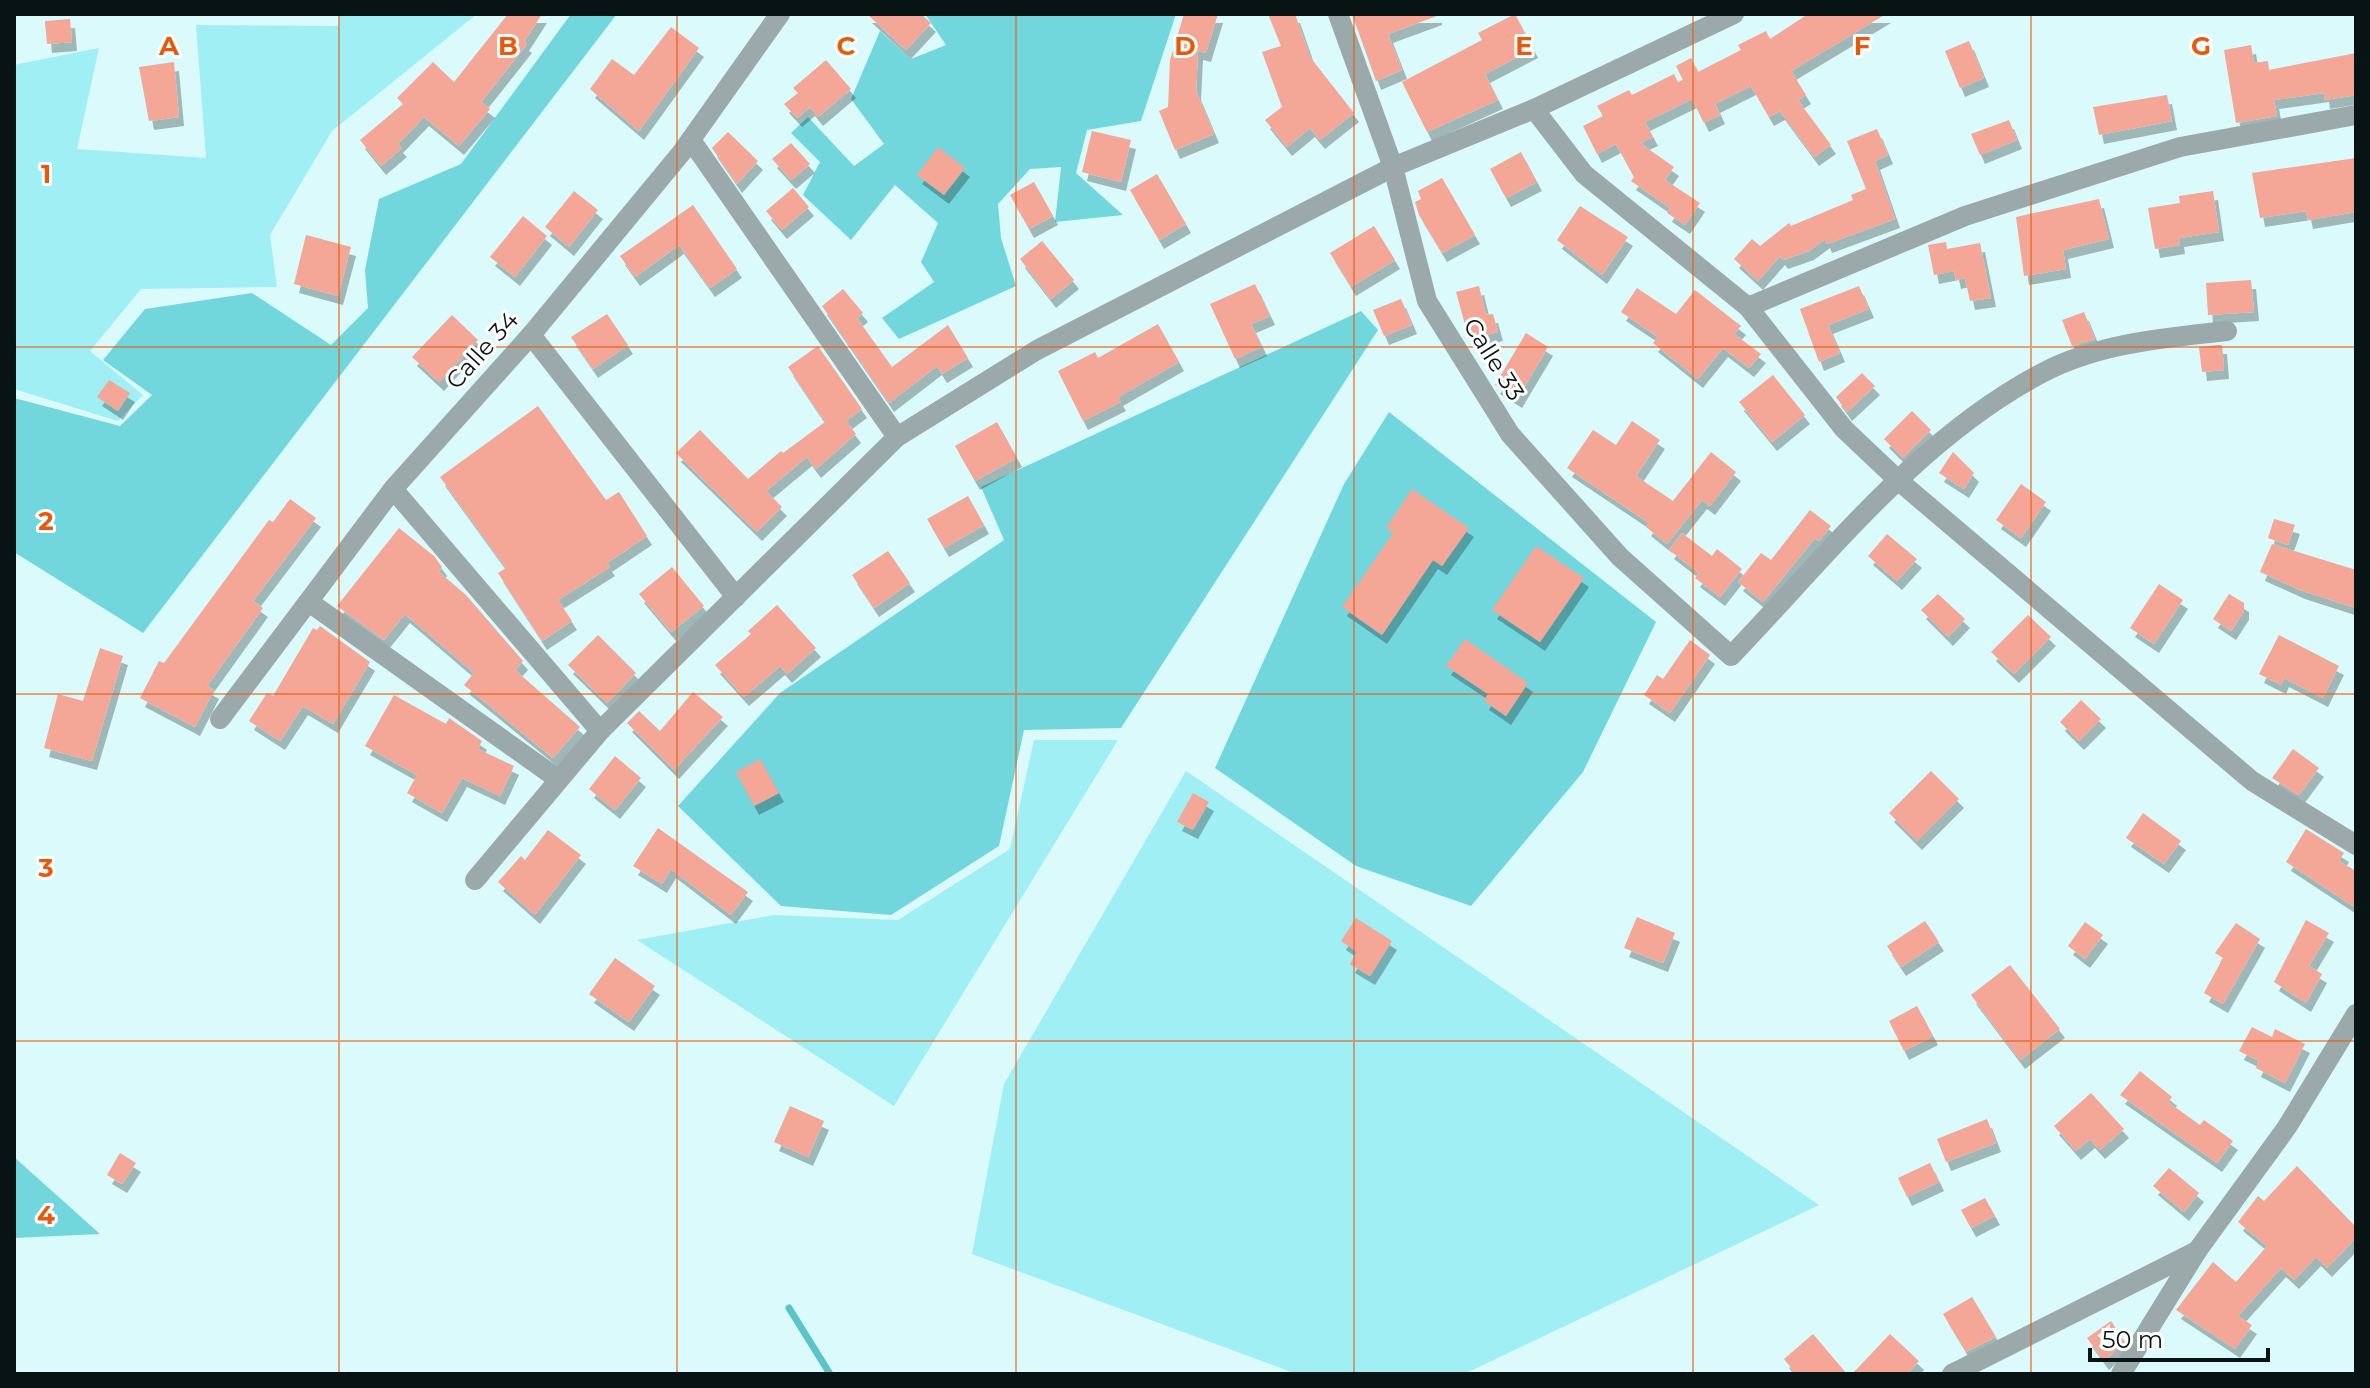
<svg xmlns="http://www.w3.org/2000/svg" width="2370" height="1388" viewBox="0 0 2370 1388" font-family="Montserrat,sans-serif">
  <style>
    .green { fill: #9feff4 }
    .forest { fill: #71d7dd }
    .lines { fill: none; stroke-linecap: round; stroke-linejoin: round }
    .stream { stroke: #5cc3c9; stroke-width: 7 }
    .building { fill: #f4a697; filter: url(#shadow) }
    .minor { stroke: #9ca9aa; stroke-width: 20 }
    .grid { fill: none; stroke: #e8590c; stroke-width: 2; stroke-opacity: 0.55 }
    .labels { text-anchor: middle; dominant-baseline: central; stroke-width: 6; stroke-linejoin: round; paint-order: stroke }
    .street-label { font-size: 24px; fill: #081314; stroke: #fff }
    .grid-label { font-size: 26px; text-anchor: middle; font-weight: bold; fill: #e8590c; stroke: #fff; stroke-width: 6; stroke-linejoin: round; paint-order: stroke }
  </style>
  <defs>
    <filter id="shadow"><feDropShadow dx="5" dy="9" stdDeviation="0" flood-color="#0004"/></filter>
  </defs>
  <rect width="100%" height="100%" fill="#dafafb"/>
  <g class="green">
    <polygon points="339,14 477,14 332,131 270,235 277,287 141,289 90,351 143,395 118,421 14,389 14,65 99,48 77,149 206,158 196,25 338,26"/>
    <polygon points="1034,740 1118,740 894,1106 637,940 774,915 898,920 1010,849"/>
    <polygon points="1186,771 1819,1205 1464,1374 1297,1374 972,1254 1004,1084"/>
  </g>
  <g class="forest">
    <polygon points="571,14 617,14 143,633 14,552 14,398 120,426 152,395 103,360 145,309 252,293 331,345 368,308 365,270 379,199 461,164"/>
    <polygon points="925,14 1176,14 1141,121 1087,130 1076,173 1123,215 1055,222 1061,167 1030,169 998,204 1001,238 1016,286 899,339 882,318 934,282 921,262 938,223 895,185 851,240 803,195 820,162 791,133 808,117 854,166 884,144 851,99 880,31 911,59 946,45"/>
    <polygon points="1361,311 1378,330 1121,728 1024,730 999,846 891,915 781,906 678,806 780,693 1004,540 981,487"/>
    <polygon points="1389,412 1656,622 1583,772 1471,906 1356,866 1215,768 1344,484"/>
    <polygon points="14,1157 100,1234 14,1238"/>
  </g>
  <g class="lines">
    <polyline class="stream" points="789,1308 830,1374"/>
  </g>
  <g class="building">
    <polygon points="508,14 542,14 524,42 527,44 481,102 490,109 459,146 424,117 398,144 402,148 381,166 360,140 403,104 397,98 433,62 454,82"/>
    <polygon points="867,14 921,14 931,23 906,50"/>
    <polygon points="1184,14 1218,14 1206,53 1198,51 1196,91 1214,134 1175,150 1159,111 1168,107 1170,60"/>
    <polygon points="1268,14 1295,14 1310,57 1354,113 1320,140 1310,128 1287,147 1265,120 1282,107 1262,52 1281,46"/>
    <polygon points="1352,14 1437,14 1437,16 1388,34 1402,70 1376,81"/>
    <polygon points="1515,14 1533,49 1485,74 1498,100 1427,132 1402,82 1482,40 1478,33"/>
    <polygon points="1808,14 1886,14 1791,71 1806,95 1798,100 1831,145 1814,157 1780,111 1769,117 1751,86 1715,104 1720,115 1704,123 1692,99 1645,122 1653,137 1640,143 1674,167 1665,180 1700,203 1685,225 1667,213 1670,208 1631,181 1634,177 1616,144 1597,154 1583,126 1603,116 1597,106 1629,90 1632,95 1674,74 1678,82 1683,80 1676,66 1691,58 1698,72 1741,50 1738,45 1766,31 1770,39"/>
    <polygon points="70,19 72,42 47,44 45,21"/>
    <polygon points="671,27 699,48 639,131 590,89 612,59 634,75"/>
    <polygon points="1969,41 1984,78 1960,88 1945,51"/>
    <polygon points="2251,45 2254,63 2268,61 2269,70 2356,53 2356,95 2325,100 2324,93 2274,100 2277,116 2236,123 2224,50"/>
    <polygon points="826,60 851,89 818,117 810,107 797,118 784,104 798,93 793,88"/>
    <polygon points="174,62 179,117 149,121 139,67"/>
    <polygon points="2167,95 2172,121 2099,135 2093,107"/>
    <polygon points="2009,120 2017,140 1980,155 1971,134"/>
    <polygon points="1877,129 1888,155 1875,161 1895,219 1827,244 1825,239 1809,251 1783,260 1780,256 1758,281 1734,259 1752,239 1760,246 1789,223 1791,226 1853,200 1851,195 1866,189 1847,141"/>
    <polygon points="1092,131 1131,140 1121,182 1082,172"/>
    <polygon points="728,132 758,161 737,184 712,148"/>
    <polygon points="791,143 810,164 791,180 772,159"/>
    <polygon points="938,147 965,168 944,195 917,175"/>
    <polygon points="1521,152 1537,182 1506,198 1490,169"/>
    <polygon points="2356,158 2356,212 2308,220 2306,211 2260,218 2252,173"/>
    <polygon points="1157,174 1186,224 1159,240 1130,190"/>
    <polygon points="1442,178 1475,235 1442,253 1419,215 1415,202 1421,199 1418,191"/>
    <polygon points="1034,182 1053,216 1029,229 1010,195"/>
    <polygon points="793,188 809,207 782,230 766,211"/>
    <polygon points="574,191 598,210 569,247 545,227"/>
    <polygon points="2213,191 2219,232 2179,238 2180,245 2155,249 2148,208 2180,203 2179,196"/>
    <polygon points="2099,199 2109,239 2063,250 2066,269 2024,276 2016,217"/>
    <polygon points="693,205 737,269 710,288 679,245 635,277 620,256"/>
    <polygon points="1580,206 1628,237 1602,275 1557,240"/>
    <polygon points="523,216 547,236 515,277 490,257"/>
    <polygon points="1374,226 1395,260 1351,287 1330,253"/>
    <polygon points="306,235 351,247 338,296 294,284"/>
    <polygon points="1042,241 1074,280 1051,299 1020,259"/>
    <polygon points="1946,242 1947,249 1980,243 1991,298 1970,301 1965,278 1956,280 1954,271 1934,275 1928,245"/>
    <polygon points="2251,280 2254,312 2208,315 2206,283"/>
    <polygon points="1255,284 1270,316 1251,324 1262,347 1235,359 1210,304"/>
    <polygon points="1479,286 1486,315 1493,314 1498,332 1469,339 1456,292"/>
    <polygon points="1859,286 1869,309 1828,325 1840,353 1819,362 1800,309"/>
    <polygon points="1637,288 1676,314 1695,290 1741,326 1734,334 1761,354 1749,368 1723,348 1698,379 1653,343 1658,337 1621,312"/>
    <polygon points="843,289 863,313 857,318 892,367 948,325 968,358 942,374 937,366 889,403 822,306"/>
    <polygon points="1401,299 1412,325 1384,336 1373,310"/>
    <polygon points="2084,312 2095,339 2072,346 2062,320"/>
    <polygon points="607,314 628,345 593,369 571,337"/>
    <polygon points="452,315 478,340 439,382 412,357"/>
    <polygon points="1158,324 1179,362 1118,397 1121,402 1083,421 1058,371 1095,352 1098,358"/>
    <polygon points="1526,333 1548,347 1517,399 1495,385"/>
    <polygon points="2217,345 2222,345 2224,370 2202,372 2199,347"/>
    <polygon points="818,346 862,409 846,421 856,434 816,469 807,457 766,491 782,507 757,532 676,453 700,430 748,479 781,451 783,453 825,422 788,367"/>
    <polygon points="1862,373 1875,386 1847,412 1836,397"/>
    <polygon points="1773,375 1805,415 1772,442 1739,402"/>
    <polygon points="109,380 130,393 118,411 97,397"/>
    <polygon points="538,406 606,500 619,492 647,536 607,563 610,567 558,600 572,621 542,641 498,573 506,568 440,477"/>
    <polygon points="1912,411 1931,430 1903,458 1884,439"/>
    <polygon points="1632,421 1660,440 1636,476 1673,501 1711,452 1736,472 1710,506 1702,500 1667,544 1646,527 1649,523 1567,468 1593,430 1616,445"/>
    <polygon points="997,422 1017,458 975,481 955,446"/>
    <polygon points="1953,452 1974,473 1964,489 1939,473"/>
    <polygon points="2021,484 2046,502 2021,538 1996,520"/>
    <polygon points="1412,489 1469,528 1442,566 1433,560 1382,635 1342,607 1393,533 1386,528"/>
    <polygon points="968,496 984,525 944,548 927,519"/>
    <polygon points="290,499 316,518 253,601 263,608 207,686 214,690 195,727 140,698 159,661 164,663 269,520 273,522"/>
    <polygon points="1810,510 1831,526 1819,541 1815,538 1763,602 1738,582 1761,553 1771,560"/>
    <polygon points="2274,519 2295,525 2288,545 2268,538"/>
    <polygon points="399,528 434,556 442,567 439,572 466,595 523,661 515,670 580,727 553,758 464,685 474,673 405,614 384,640 337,606"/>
    <polygon points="1682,533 1712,556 1717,549 1742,569 1720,597 1695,578 1699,573 1669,550"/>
    <polygon points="1887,534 1917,559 1897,581 1868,556"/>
    <polygon points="2272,544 2356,570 2356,608 2300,590 2260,572"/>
    <polygon points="1536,546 1584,578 1540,642 1492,610"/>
    <polygon points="888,551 910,583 874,608 852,575"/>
    <polygon points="672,567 704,606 671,632 639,594"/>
    <polygon points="2159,584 2183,600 2154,644 2130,628"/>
    <polygon points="1938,594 1965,619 1948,637 1921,610"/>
    <polygon points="2229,594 2244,603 2244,611 2231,631 2213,619"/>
    <polygon points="777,605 816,648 787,674 780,666 744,697 715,665 751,634 748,631"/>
    <polygon points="2028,615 2051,637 2014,674 1991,652"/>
    <polygon points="320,626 370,662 333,724 303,706 280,741 249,721 267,693 273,696 313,628 317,630"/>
    <polygon points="598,635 636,673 607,703 568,665"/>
    <polygon points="2279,635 2339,666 2323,698 2284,678 2281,685 2259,674"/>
    <polygon points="1465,639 1528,683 1506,716 1484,701 1488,694 1446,666"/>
    <polygon points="1690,640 1710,655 1670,713 1644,695 1657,675 1663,679"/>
    <polygon points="100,648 123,656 92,761 44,748 58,694 83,701"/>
    <polygon points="693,692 723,717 674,770 627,723 639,711 660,731"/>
    <polygon points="394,695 446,724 449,718 482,741 478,749 514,766 500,796 462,778 442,813 407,793 417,775 365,746"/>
    <polygon points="2081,700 2101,719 2079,741 2060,722"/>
    <polygon points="2293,749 2319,768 2299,795 2272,778"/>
    <polygon points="615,756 641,778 615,810 589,789"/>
    <polygon points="760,759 779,793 754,806 736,772"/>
    <polygon points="1931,771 1959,799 1917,841 1889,813"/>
    <polygon points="1193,793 1209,802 1193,830 1177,822"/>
    <polygon points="2143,813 2181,841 2164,864 2126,838"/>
    <polygon points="658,828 748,892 731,915 671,869 662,884 633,866"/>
    <polygon points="2306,829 2344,853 2339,861 2356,871 2356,908 2286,862"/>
    <polygon points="548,830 581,855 535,915 498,882 521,856 525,860"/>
    <polygon points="1637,917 1675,933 1663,963 1624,948"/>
    <polygon points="1356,918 1392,941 1370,976 1350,964 1357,952 1341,941"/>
    <polygon points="2306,920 2329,933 2309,966 2322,974 2306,1003 2274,982"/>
    <polygon points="1925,921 1939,942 1901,967 1887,946"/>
    <polygon points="2085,922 2103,935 2085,959 2068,946"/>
    <polygon points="2236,923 2260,939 2223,1004 2204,993 2223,958 2215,953"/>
    <polygon points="615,958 655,986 629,1022 589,994"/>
    <polygon points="2010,965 2060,1029 2020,1060 1971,995"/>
    <polygon points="1917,1006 1933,1036 1904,1051 1889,1021"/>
    <polygon points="2252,1027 2272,1037 2275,1029 2305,1044 2285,1083 2256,1068 2259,1061 2239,1051"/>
    <polygon points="2140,1071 2172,1097 2168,1102 2200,1125 2204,1120 2233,1141 2217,1163 2120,1095"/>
    <polygon points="2091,1093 2124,1129 2100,1150 2090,1139 2076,1151 2054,1126"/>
    <polygon points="790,1106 824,1121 808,1157 774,1142"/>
    <polygon points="1987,1119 1996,1143 1946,1162 1937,1139"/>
    <polygon points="120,1153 136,1163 122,1184 107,1175"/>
    <polygon points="1930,1163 1939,1182 1907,1197 1898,1178"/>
    <polygon points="2297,1166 2356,1227 2356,1238 2327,1268 2316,1257 2294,1280 2281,1268 2238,1316 2252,1325 2235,1349 2176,1310 2213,1262 2236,1282 2267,1246 2238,1222 2258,1196 2264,1201"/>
    <polygon points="2169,1168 2199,1193 2184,1212 2153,1186"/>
    <polygon points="1985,1198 1995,1216 1971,1228 1961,1210"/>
    <polygon points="1972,1297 1996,1337 1966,1352 1943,1314"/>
    <polygon points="2111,1321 2125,1342 2104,1361 2087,1338"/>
    <polygon points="1813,1334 1847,1374 1796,1374 1784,1359"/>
    <polygon points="1890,1334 1919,1361 1907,1374 1852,1374"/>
  </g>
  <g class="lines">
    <g class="minor">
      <path d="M1338 14 1393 167 1427 301 1510 434 1620 557 1731 656C1827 556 1919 437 2044 372 2100 343 2165 338 2227 331"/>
      <polyline points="1534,109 1584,174 1748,307 1844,429 1899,481 2252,781 2356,845"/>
      <polyline points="691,140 897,437"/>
      <polyline points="1748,307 1965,216 2180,147 2356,115"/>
      <polyline points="531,335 736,597"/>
      <polyline points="393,489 600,731"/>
      <polyline points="309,602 558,779"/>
      <polyline points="220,719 393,489 531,335 682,152 780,14"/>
      <polyline points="475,880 600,731 897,437 1037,350 1393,167 1534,109 1734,14"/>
      <polyline points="1952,1374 2197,1251"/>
      <polyline points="2121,1374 2197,1251 2287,1127 2356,1014"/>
    </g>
  </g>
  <path class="grid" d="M339 14V1374M677 14V1374M1016 14V1374M1354 14V1374M1693 14V1374M2031 14V1374M14 347H2356M14 694H2356M14 1041H2356"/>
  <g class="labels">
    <g class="street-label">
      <text transform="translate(482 350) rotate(-48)">Calle 34</text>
      <text transform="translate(1494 359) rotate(58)">Calle 33</text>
    </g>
  </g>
  <g class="grid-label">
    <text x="169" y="55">A</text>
    <text x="508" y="55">B</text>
    <text x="846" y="55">C</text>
    <text x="1185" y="55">D</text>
    <text x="1524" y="55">E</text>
    <text x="1862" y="55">F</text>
    <text x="2201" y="55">G</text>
    <text x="46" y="183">1</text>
    <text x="46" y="530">2</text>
    <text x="46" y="877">3</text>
    <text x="46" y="1224">4</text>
  </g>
  <rect width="2370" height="1388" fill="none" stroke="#081314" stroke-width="32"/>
  <path d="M2090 1348v12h178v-12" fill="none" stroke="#081314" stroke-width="4"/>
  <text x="2102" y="1348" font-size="24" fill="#081314" stroke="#ffffff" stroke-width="6" paint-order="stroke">50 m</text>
</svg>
